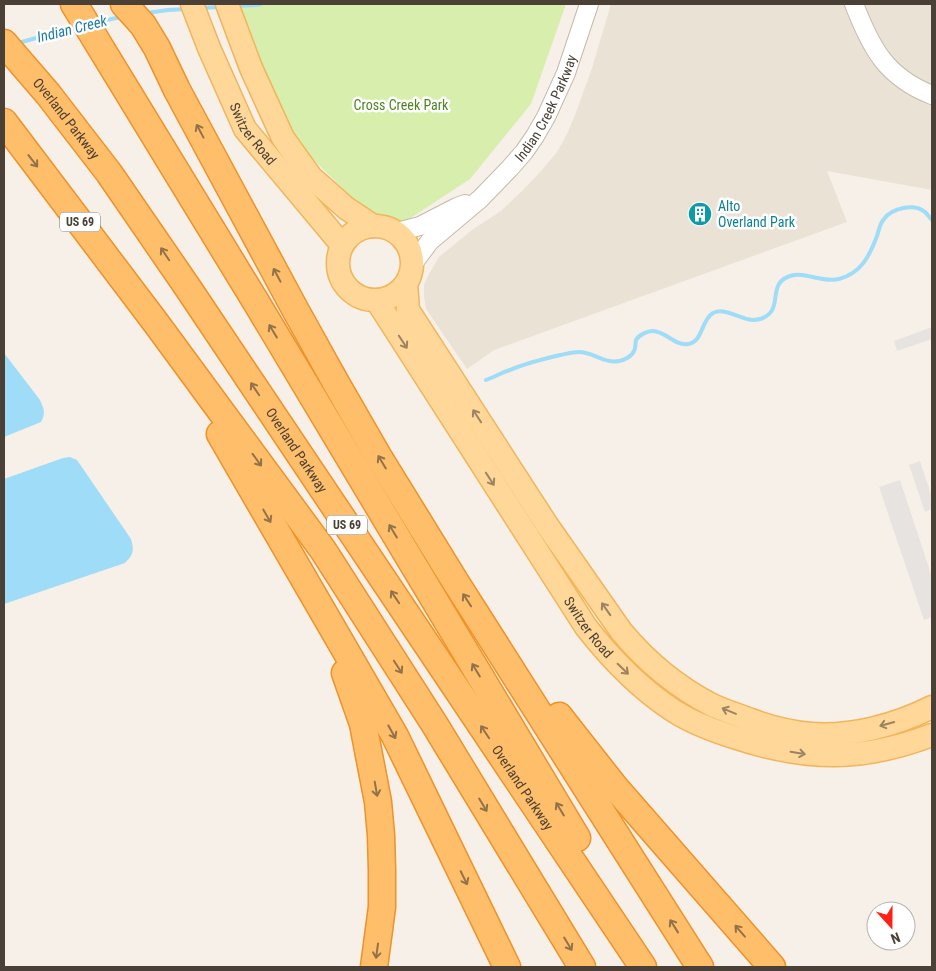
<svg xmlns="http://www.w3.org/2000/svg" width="936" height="971" viewBox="0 0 936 971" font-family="'Roboto Condensed',sans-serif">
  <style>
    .residential { fill: #eae2d5 }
    .green { fill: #d7eead }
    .parking { fill: #e7e3e0 }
    .water { fill: #9edcf8 }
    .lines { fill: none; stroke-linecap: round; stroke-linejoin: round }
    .stream { stroke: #9edcf8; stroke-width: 4 }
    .minor-casing { stroke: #c5baac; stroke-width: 20 }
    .major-casing { stroke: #f1b55b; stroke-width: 25 }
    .highway-casing { stroke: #ee9229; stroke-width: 29 }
    .minor { stroke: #fff; stroke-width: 18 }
    .major { stroke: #ffd798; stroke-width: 22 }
    .highway { stroke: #ffbe6a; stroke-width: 26 }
    .oneway { stroke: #92724b }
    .oneway2 { stroke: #9b8462 }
    .labels { text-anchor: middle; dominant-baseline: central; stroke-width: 5; stroke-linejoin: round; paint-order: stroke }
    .shield { fill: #fff; stroke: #807972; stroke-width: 1 }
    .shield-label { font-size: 12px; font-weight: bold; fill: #4a4036 }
    .park-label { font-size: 14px; fill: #508322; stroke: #fff }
    .street-label { font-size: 14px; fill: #4a4036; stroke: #fff }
    .culture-label { font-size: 14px; fill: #0d838f; stroke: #fff; text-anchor: start }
    .water-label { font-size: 15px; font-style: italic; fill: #1f7ca8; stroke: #fff }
  </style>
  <rect width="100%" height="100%" fill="#f6f0e8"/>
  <polygon class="residential" points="611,4 932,4 932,190 827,171 847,222 494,350 467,369 426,309 424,296 424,285 428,276 439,257 472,230 501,211 522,191 542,170 557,152 567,134 575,115 592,68"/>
  <polygon class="green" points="235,4 566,4 531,104 470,179 400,225 363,209 284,130"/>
  <g class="parking">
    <polygon points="932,327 932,339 897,351 894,341"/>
    <polygon points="920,461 932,497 932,509 925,512 909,465"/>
    <polygon points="900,480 932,577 932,617 924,620 879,487"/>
  </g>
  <g class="water">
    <path d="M4 353 40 400C44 409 46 413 41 422L4 437Z"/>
    <path d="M70 457 77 460 131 539C134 550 134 554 125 563L4 604V479L63 458Z"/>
  </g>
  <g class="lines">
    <g class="stream">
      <polyline points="236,6 257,5 261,4"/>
      <polyline points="201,8 219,7"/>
      <polyline points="147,13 168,10 187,9"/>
      <polyline points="95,22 122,17"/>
      <polyline points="18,43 76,27"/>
      <path d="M486 380C494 377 501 373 510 370 526 363 543 359 560 355 566 354 573 352 579 352 593 352 605 364 619 361 625 360 632 356 634 351 636 348 635 343 636 340 639 335 647 331 653 331 665 331 675 346 688 344 703 342 701 320 713 313 728 306 743 324 760 319 786 311 765 284 790 276 805 271 821 283 839 279 861 273 869 257 877 236 879 230 880 223 884 219 892 208 914 203 925 212 927 214 930 218 932 220"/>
    </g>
    <g class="minor-casing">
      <g id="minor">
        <path d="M854 4C871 48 886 77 932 95"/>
        <polyline points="397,232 420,226 457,207 465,204"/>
        <path id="s1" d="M412 265 430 241 480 199 510 168 524 152 535 136 546 117 566 73 589 4"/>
      </g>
    </g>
    <g class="major-casing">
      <g id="major">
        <path id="s2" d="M192 4 209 48 245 129 342 245"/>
        <polyline points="227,4 251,68 283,138 311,177 346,208 373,226"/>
        <circle cx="375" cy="263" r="37"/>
        <path d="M406 284 408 310 547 525 621 631C646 661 677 687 712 705 725 711 738 715 751 720 770 727 790 732 811 734 852 737 896 725 932 707"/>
        <path id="s3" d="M377 301 586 627C611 659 640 689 674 711 694 724 717 732 740 739 809 761 864 761 932 735"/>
      </g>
    </g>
    <g class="highway-casing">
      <g id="highway">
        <polyline points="74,4 259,307 577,838"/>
        <polyline points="124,4 143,25 157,48 177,90 296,311 336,383 378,456 455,581 700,967"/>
        <path id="s4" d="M4 43 48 94 109 173 188 288 643 967"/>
        <polyline points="4,122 156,323 323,550 435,725 582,967"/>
        <polyline points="220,434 395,736 507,967"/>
        <polyline points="345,673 363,724 378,802 381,835 382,870 382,907 374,967"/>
        <polyline points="559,716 614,786 772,967"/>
      </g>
    </g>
    <use href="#minor" class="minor"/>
    <use href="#major" class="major"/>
    <use href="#highway" class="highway"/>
  </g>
  <defs><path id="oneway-shaft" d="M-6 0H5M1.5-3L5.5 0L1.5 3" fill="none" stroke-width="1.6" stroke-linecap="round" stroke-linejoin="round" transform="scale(1.25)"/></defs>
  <g class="oneway">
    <use href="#oneway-shaft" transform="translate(200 131) rotate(-118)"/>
    <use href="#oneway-shaft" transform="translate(33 161) rotate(52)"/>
    <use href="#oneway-shaft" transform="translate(165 254) rotate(-124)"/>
    <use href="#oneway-shaft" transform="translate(277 275) rotate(-118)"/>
    <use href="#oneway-shaft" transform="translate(273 331) rotate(-121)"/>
    <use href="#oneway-shaft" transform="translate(255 389) rotate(-124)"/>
    <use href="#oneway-shaft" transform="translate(257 460) rotate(54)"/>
    <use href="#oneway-shaft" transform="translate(382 462) rotate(-121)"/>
    <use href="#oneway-shaft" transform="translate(267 516) rotate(60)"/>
    <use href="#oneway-shaft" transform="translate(393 531) rotate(-121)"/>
    <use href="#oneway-shaft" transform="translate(395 597) rotate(-124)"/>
    <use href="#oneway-shaft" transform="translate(467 600) rotate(-123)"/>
    <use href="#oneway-shaft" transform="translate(398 667) rotate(57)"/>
    <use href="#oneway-shaft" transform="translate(476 670) rotate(-121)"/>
    <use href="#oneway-shaft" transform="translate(392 732) rotate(61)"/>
    <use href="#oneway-shaft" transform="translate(485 732) rotate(-124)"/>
    <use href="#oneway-shaft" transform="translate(376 789) rotate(80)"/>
    <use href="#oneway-shaft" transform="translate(483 805) rotate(59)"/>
    <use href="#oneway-shaft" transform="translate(560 809) rotate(-121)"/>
    <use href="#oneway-shaft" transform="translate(464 878) rotate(64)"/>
    <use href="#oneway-shaft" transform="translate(674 926) rotate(-122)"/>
    <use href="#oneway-shaft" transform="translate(740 931) rotate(-131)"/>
    <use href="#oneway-shaft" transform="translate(568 944) rotate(59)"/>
    <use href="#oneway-shaft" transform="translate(377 951) rotate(98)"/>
  </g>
  <g class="oneway2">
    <use href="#oneway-shaft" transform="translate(403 342) rotate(57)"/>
    <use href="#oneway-shaft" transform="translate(477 416) rotate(-123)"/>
    <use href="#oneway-shaft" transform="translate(490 479) rotate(57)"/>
    <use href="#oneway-shaft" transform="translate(606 609) rotate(-125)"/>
    <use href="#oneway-shaft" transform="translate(623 669) rotate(44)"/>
    <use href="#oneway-shaft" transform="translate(729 711) rotate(-158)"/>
    <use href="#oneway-shaft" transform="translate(887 724) rotate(164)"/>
    <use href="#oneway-shaft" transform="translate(798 753) rotate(10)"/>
  </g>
  <defs>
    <g id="building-disc" transform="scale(1.25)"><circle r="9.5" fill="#0f9aa8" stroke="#fff"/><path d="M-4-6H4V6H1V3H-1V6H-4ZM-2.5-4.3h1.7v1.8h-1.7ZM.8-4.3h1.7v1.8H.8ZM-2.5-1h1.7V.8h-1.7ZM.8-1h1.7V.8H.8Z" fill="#fff"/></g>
  </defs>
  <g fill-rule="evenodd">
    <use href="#building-disc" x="700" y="214"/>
  </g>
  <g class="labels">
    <g class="shield">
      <rect x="60" y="212.5" width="40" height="19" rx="4"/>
      <rect x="327" y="515.5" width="40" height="19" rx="4"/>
    </g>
    <g class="shield-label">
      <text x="80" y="222">US 69</text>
      <text x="347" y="525">US 69</text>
    </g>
    <g class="park-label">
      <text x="401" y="105">Cross Creek Park</text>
    </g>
    <g class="street-label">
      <text stroke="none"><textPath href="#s1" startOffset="209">Indian Creek Parkway</textPath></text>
      <text stroke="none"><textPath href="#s4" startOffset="98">Overland Parkway</textPath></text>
      <text stroke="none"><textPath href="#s2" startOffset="144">Switzer Road</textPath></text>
      <text stroke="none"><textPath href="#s4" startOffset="502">Overland Parkway</textPath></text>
      <text stroke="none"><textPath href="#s3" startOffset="389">Switzer Road</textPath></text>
      <text stroke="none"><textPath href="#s4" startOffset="908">Overland Parkway</textPath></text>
    </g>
    <g class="culture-label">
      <text x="718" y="206">Alto<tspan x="718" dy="16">Overland Park</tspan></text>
    </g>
    <g class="water-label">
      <text transform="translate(72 29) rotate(-14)">Indian Creek</text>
    </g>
  </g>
  <rect width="936" height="971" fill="none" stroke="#4a4036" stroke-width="10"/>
  <g transform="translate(891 926) rotate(159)"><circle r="24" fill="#ffffff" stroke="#b7b3af"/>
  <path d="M0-4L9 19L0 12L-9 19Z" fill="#ff2116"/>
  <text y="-8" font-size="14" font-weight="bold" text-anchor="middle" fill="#4a4036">N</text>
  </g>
</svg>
